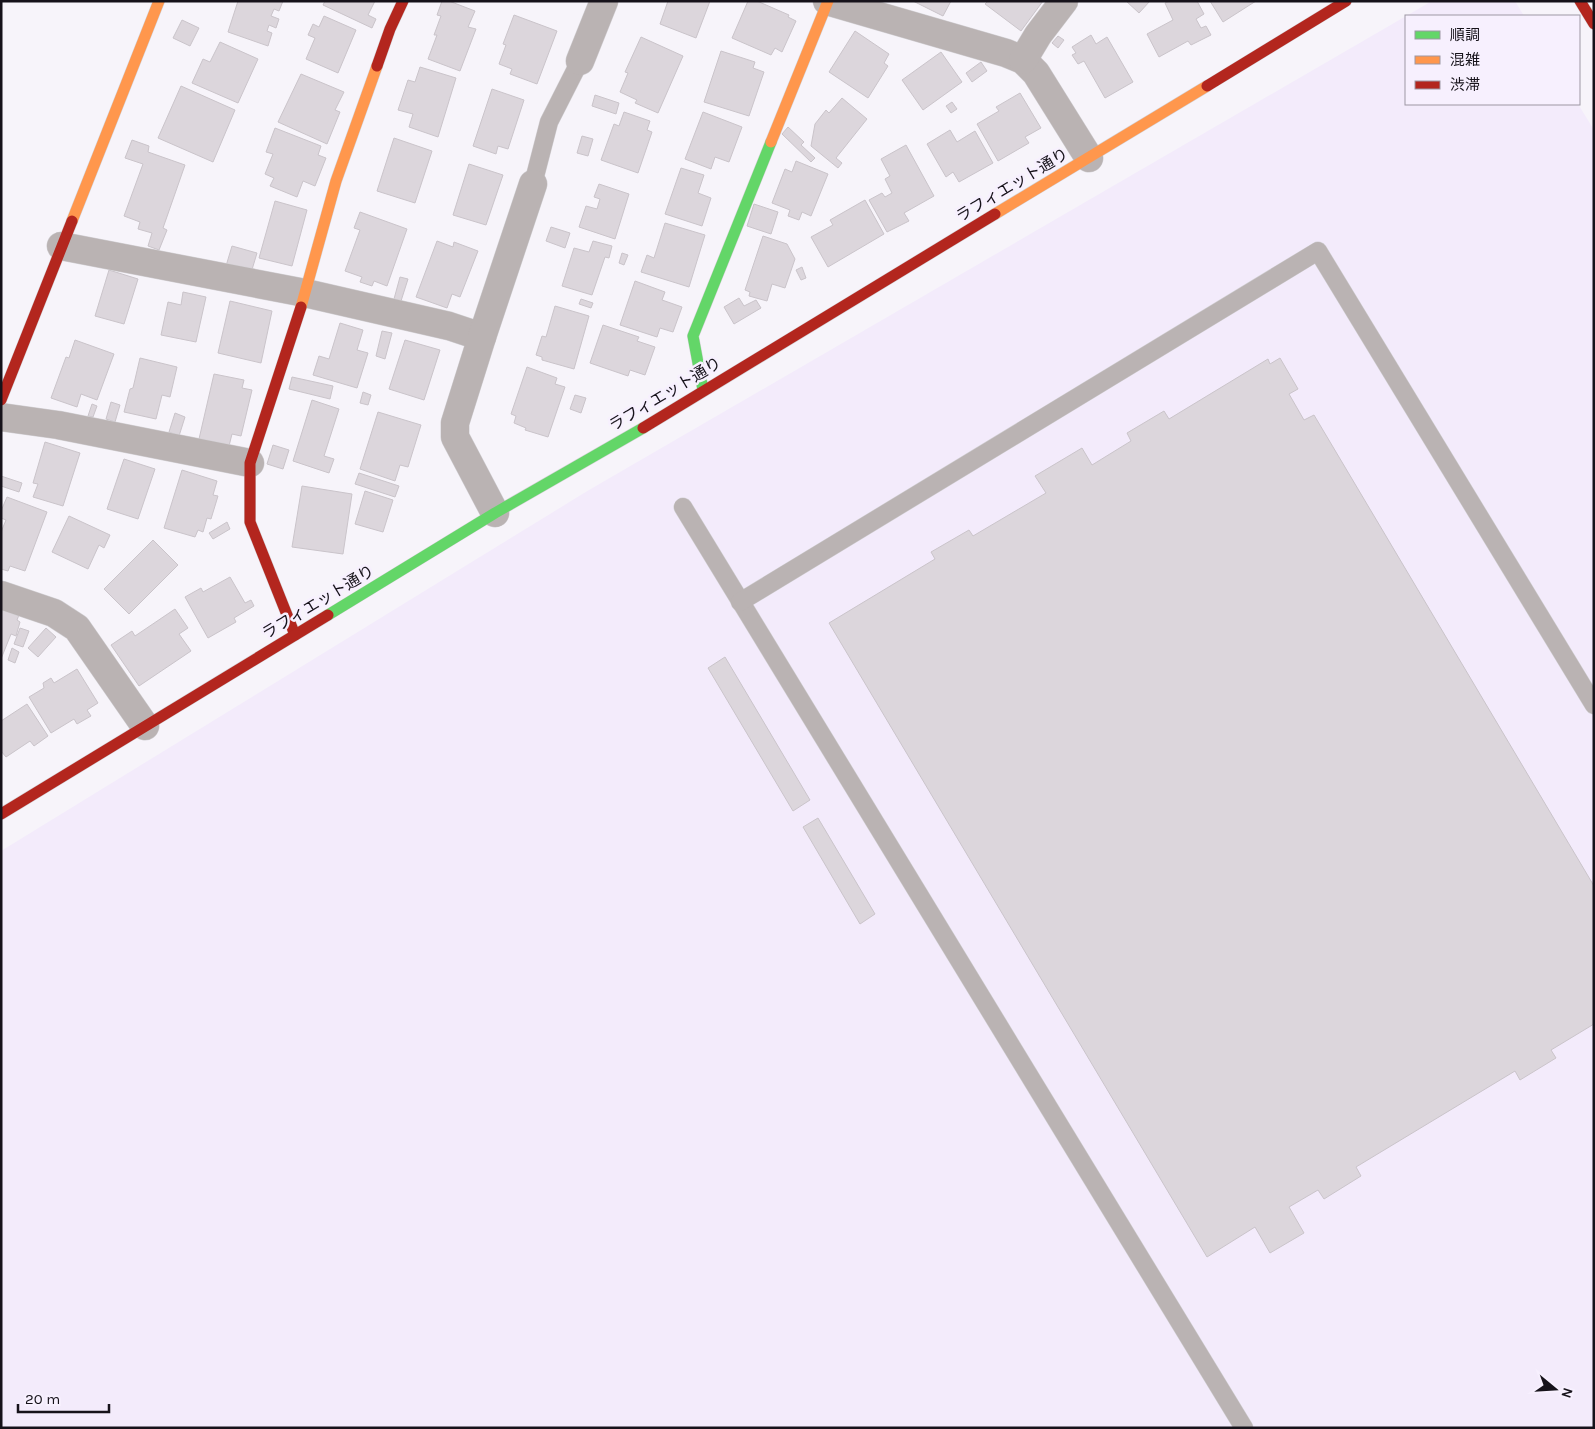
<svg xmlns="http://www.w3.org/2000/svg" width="1595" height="1429" viewBox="0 0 1595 1429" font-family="Karla,'Noto Sans JP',sans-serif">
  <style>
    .built { fill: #f3ebfb }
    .building { fill: #dcd6dc; stroke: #cac4ca }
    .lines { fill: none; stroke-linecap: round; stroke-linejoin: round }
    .lane-casing { stroke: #d3d1d5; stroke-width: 19 }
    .street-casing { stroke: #d3d1d5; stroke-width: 29 }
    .fast-casing { stroke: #d3d1d5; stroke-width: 12 }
    .slow-casing { stroke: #d3d1d5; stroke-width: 12 }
    .jam-casing { stroke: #d3d1d5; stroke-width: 12 }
    .lane { stroke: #bab3b3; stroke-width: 18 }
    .street { stroke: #bab3b3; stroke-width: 28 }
    .fast { stroke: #63d668; stroke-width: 11 }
    .slow { stroke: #ff974d; stroke-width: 11 }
    .jam { stroke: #b3261e; stroke-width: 11 }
    .labels { text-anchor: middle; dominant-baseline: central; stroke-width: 5; stroke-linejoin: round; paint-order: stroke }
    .street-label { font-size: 16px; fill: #16121a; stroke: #f7f0fe }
  </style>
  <rect width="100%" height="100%" fill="#f7f4fa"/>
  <polygon class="built" points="1432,1 1515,1 1524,16 1406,16 1406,104 1578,104 1594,130 1594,1428 1,1428 1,851 589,490"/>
  <g class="building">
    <polygon points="238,1 283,1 279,11 274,9 271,16 279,19 276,28 269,25 267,31 272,33 268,46 228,32"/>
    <polygon points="325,1 375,1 368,15 376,19 372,28 323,5"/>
    <polygon points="442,1 449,1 475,11 468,27 476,29 460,71 428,59 437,35 434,35 441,16 437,15"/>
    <polygon points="668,1 710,1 696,38 660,24"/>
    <polygon points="748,1 757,1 789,15 788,17 796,21 782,52 775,48 771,55 732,38"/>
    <polygon points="913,1 951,1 943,16"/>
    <polygon points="988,1 1043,1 1021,31 985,4"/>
    <polygon points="1126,1 1150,1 1139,13"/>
    <polygon points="1169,1 1197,1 1204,14 1196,19 1201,28 1206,26 1211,35 1191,45 1188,41 1159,57 1147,34 1173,20 1165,3"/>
    <polygon points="1210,1 1256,1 1223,22"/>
    <polygon points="514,15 557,31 537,84 510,74 512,69 499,64 506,45 503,44"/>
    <polygon points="324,16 356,30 338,73 306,59 315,38 308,35 313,24 319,27"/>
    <polygon points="182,20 199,28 190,46 173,38"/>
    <polygon points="855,31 889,54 884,63 888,66 868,98 829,72"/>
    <polygon points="1091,35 1096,44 1107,37 1133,82 1105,98 1084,61 1078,64 1072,55 1076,53 1072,47"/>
    <polygon points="1058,36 1064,40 1058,48 1052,43"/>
    <polygon points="641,37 683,56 658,113 635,103 637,100 620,92 628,73 625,72"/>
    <polygon points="220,42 258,59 238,103 192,83 203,59 210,62"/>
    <polygon points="721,51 755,62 753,68 764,72 749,116 704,102"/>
    <polygon points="941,52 962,82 923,110 902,80"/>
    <polygon points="981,62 987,71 972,82 966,73"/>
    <polygon points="420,67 456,78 438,137 409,127 413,114 398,110 408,80 415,82"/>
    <polygon points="301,74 344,92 335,110 340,112 327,144 278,122"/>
    <polygon points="181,86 235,110 213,162 158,138"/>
    <polygon points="492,89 524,100 508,149 498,146 496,154 473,146"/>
    <polygon points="1020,93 1041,128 1025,137 1029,143 998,161 977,124 999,111 996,107"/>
    <polygon points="595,95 619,103 616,114 592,106"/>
    <polygon points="842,98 867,119 836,158 842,163 838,168 811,146 815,124 826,110 829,113"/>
    <polygon points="952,102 957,109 951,113 946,106"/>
    <polygon points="624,112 650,121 647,130 652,132 638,173 601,160 614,124 619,126"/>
    <polygon points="703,112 742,127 729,162 715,157 711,169 685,159"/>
    <polygon points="788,127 804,142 801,145 815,158 811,162 782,134"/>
    <polygon points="275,128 321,146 318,155 326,158 315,186 303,181 297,197 270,186 274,178 265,174 273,154 266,152"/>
    <polygon points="950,130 957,142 975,131 993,163 959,182 953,172 946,177 927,144"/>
    <polygon points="582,136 593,139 588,156 577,153"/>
    <polygon points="394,138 432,151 415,203 377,191"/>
    <polygon points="132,140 149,146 148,152 185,165 163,228 167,230 159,250 148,246 152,233 138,229 140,222 124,216 143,164 125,158"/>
    <polygon points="906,145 934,196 904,213 909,221 887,232 869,200 882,193 885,197 892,193 885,179 890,176 881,159"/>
    <polygon points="796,161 828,174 811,216 802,212 799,220 788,216 790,210 772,203 785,169 792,172"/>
    <polygon points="469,164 503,175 486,225 453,215"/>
    <polygon points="681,168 704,175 698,193 711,198 702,226 665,214"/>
    <polygon points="599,184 629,194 615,239 579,227 586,206 597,209 600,199 594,197"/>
    <polygon points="865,200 884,234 828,267 811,237 833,225 830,220"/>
    <polygon points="275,201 307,210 292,266 259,258"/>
    <polygon points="754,204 778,212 771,234 747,226"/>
    <polygon points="360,212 407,229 387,286 374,281 372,286 360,282 362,277 345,271 360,230 354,228"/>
    <polygon points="665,223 705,235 689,287 641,272 647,255 654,258"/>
    <polygon points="551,227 570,233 565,248 546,241"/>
    <polygon points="763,236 787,244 795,259 785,288 772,284 767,301 749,296 750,292 745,290"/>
    <polygon points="437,241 453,247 454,242 478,251 460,297 452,294 447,308 416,297"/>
    <polygon points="593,241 612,246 609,258 605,257 592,295 562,286 574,248 589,252"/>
    <polygon points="232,246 257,253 251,273 226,266"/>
    <polygon points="622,253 628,255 624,265 619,263"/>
    <polygon points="802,267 806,278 801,280 796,270"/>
    <polygon points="109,270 138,279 124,324 95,316"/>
    <polygon points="400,277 408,279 401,301 394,299"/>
    <polygon points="635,281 665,292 662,300 682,307 673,332 660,328 657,337 620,325"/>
    <polygon points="183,292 206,297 196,342 161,335 168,302 181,305"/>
    <polygon points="739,298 744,306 756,300 761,308 734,324 724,307"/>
    <polygon points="581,299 593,303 591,308 579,304"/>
    <polygon points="230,301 272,311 261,363 218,353"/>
    <polygon points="555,306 589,316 574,369 542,360 542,357 536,355 542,336 546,337"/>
    <polygon points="340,323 363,330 357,350 368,353 357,388 313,375 319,356 329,359"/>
    <polygon points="603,325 639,337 637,341 655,347 645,375 630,370 628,376 590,363"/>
    <polygon points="382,331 392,333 385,359 376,356"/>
    <polygon points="75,340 114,354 97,400 81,394 77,407 51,398 66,357 69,358"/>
    <polygon points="405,340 440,350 424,400 389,389"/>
    <polygon points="140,358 177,367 170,397 162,395 156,419 124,412 130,389 133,388"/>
    <polygon points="1280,358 1298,389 1289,394 1304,420 1314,415 1594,886 1594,1024 1551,1050 1556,1058 1520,1080 1515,1071 1356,1167 1361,1176 1324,1199 1318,1190 1289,1207 1304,1233 1270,1253 1255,1227 1207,1257 829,623 935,559 931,552 969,530 973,536 1046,493 1035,476 1082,448 1092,465 1131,441 1127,433 1164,411 1169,419 1268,359 1270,364"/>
    <polygon points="527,367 557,378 555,384 565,387 548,437 525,430 526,428 514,423 516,416 511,414"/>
    <polygon points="214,374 244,380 242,388 252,390 241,436 232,434 229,446 199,439"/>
    <polygon points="292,377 333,386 330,399 289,389"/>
    <polygon points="363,392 371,395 368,405 360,403"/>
    <polygon points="575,395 586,398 581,413 570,409"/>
    <polygon points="312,400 339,409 324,456 334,459 329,473 293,461"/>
    <polygon points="111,402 120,405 115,422 106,419"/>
    <polygon points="92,404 97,406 93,417 88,416"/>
    <polygon points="378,412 421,425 408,467 400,465 395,481 360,469"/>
    <polygon points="175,413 185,417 179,436 169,432"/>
    <polygon points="45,442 80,453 63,506 33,497 38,484 33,483"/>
    <polygon points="273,445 289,450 283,469 267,464"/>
    <polygon points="124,459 155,469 138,519 107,509"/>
    <polygon points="182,470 217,481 213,495 218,496 211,519 207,518 203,532 198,530 195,537 164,528"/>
    <polygon points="359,473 399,486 395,497 355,484"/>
    <polygon points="1,476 22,483 19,492 1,486"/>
    <polygon points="302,486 352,494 343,554 292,547"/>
    <polygon points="365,491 393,500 383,532 355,524"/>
    <polygon points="7,497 47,512 25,571 10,566 8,571 1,569 1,532 6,520 1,518 1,511"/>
    <polygon points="69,516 110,535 104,548 99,545 88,569 52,552"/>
    <polygon points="227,522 230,529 213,539 209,533"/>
    <polygon points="153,540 178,565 129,614 104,589"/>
    <polygon points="230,577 245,603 251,600 254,606 234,618 236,622 208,638 185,597 201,588 203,592"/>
    <polygon points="1,609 19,615 17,620 20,622 16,636 11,634 1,659"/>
    <polygon points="175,609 188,628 179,634 191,651 139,686 111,645 132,631 135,636"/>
    <polygon points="20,628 29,631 23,647 14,644"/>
    <polygon points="46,628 56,637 38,657 28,648"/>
    <polygon points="12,648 19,652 15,663 8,660"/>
    <polygon points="725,657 810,800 793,811 708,668"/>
    <polygon points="77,669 98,703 87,710 91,716 77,724 74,719 51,733 29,697 44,688 43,683 51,678 54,683"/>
    <polygon points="27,704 48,736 34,746 30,741 6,757 1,751 1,721"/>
    <polygon points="818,818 875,914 860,924 803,827"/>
  </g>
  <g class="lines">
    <g class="lane-casing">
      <g id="lane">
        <polyline points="533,184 549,122 580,61"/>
        <polyline points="683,507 1244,1428"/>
        <polyline points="740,602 1318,251 1594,705"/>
      </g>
    </g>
    <g class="street-casing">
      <g id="street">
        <polyline points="827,1 1006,53 1023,60 1036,73 1089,158"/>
        <polyline points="1023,60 1038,35 1064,1"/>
        <polyline points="580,61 604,1"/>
        <polyline points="61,246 305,293 449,326 482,337"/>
        <polyline points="1,417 58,425 250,463"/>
        <polyline points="495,513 455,437 455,423 482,337 533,184"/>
        <polyline points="1,595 54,613 77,628 145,726"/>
      </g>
    </g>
    <g class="fast-casing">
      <g id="fast">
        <polyline points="703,390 693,336 771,142"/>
        <polyline points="328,615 495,513 643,428"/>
      </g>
    </g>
    <g class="slow-casing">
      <g id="slow">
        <polyline points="771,142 828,1"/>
        <polyline points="995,214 1207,86"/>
        <polyline points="72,221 159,1"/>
        <polyline points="301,307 336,181 377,66"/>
      </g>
    </g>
    <g class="jam-casing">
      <g id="jam">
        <polyline points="1580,1 1594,24"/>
        <polyline points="377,66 390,29 403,1"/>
        <polyline points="1207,86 1346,1"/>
        <polyline points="1,400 72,221"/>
        <polyline points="643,428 995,214"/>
        <polyline points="295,635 250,522 250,463 301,307"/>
        <polyline points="1,814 328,615"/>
      </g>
    </g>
    <use href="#lane" class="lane"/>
    <use href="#street" class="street"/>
    <use href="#fast" class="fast"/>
    <use href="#slow" class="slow"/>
    <use href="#jam" class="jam"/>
  </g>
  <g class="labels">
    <g class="street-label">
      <text transform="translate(1012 185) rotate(-31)">ラフィエット通り</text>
      <text transform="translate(665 394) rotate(-31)">ラフィエット通り</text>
      <text transform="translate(318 602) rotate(-31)">ラフィエット通り</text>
    </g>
  </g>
  <rect width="1595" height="1429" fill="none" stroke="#16121a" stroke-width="5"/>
  <rect x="1405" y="15" width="175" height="90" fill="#f7f0fe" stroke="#9d97a3"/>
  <rect x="1415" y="31" width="25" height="8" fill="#63d668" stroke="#9d97a3"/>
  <text x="1450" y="40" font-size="15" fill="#16121a">順調</text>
  <rect x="1415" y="56" width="25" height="8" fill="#ff974d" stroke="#9d97a3"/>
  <text x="1450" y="65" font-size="15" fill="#16121a">混雑</text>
  <rect x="1415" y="81" width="25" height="8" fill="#b3261e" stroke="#9d97a3"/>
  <text x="1450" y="90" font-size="15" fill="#16121a">渋滞</text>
  <g transform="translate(1555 1389) rotate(108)" stroke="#f7f0fe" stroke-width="4" paint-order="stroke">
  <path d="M0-4L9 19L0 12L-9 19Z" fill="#16121a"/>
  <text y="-8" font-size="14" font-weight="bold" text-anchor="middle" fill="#16121a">N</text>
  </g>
  <path d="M18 1404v8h91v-8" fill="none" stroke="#16121a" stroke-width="2.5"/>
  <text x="25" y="1404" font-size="15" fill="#16121a" stroke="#f7f0fe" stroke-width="4" paint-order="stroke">20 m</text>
</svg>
